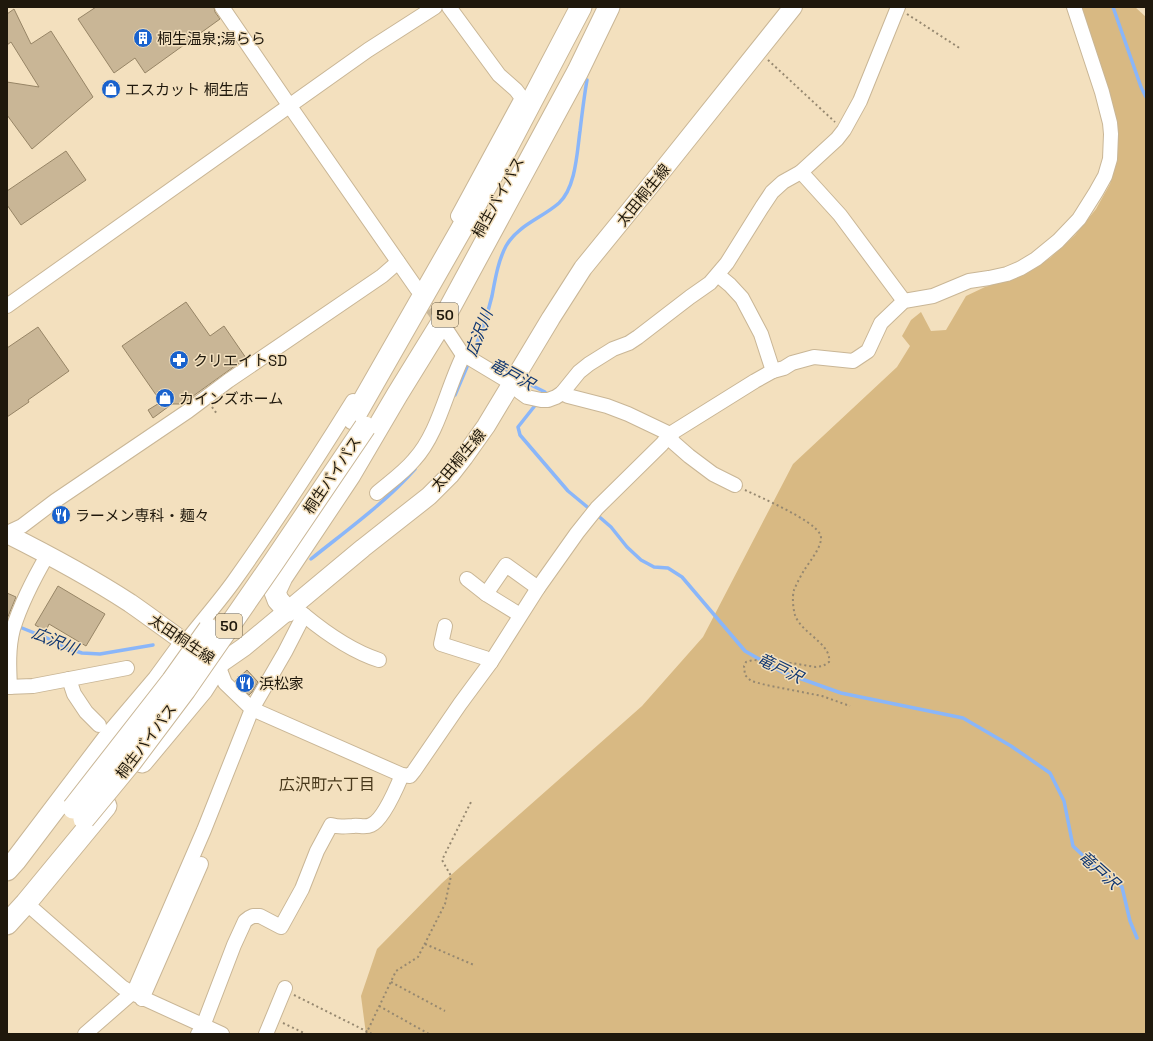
<svg xmlns="http://www.w3.org/2000/svg" width="1153" height="1041" viewBox="0 0 1153 1041" font-family="'Space Grotesk','Noto Sans JP',sans-serif">
  <style>
    .green { fill: #d8b983 }
    .lines { fill: none; stroke-linecap: round; stroke-linejoin: round }
    .stream { stroke: #8ab6f9; stroke-width: 3.5 }
    .building { fill: #c9b696; stroke: #978566 }
    .minor-tunnel { stroke: #c9b89a; stroke-width: 14; stroke-dasharray: 14 7; stroke-linecap: butt }
    .minor-casing { stroke: #c9b696; stroke-width: 16 }
    .major-casing { stroke: #c9b696; stroke-width: 20 }
    .highway-casing { stroke: #c9b696; stroke-width: 23 }
    .path { stroke: #968870; stroke-width: 2; stroke-dasharray: 2 3; stroke-linecap: butt }
    .minor { stroke: #fff; stroke-width: 14 }
    .major { stroke: #fff; stroke-width: 18 }
    .highway { stroke: #fff; stroke-width: 21 }
    .highway-bridge-casing { stroke: #c9b696; stroke-width: 23; stroke-linecap: butt }
    .highway-bridge { stroke: #fff; stroke-width: 21 }
    .labels { text-anchor: middle; dominant-baseline: central; stroke-width: 3; stroke-linejoin: round; paint-order: stroke }
    .shield { fill: #f3e0be; stroke: #5f5441; stroke-width: 1 }
    .shield-label { font-size: 14px; font-weight: bold; fill: #1f180c }
    .poi-label { font-size: 15px; fill: #1f180c; stroke: #f3e0be; text-anchor: start }
    .street-label { font-size: 15px; fill: #1f180c; stroke: #f3e0be }
    .water-label { font-size: 16px; font-style: italic; fill: #0f3671; stroke: #f3e0be }
    .neighbourhood-label { font-size: 16px; fill: #48381b; stroke: #f3e0be }
  </style>
  <rect width="100%" height="100%" fill="#f3e0be"/>
  <polygon class="green" points="1080,7 1135,7 1146,17 1146,1034 366,1034 361,996 377,949 442,883 642,706 703,637 793,464 897,367 910,346 902,336 911,320 921,312 931,331 946,330 966,296 985,287 1019,277 1050,258 1075,235 1096,209 1110,184 1115,162"/>
  <g class="lines">
    <g class="stream">
      <polyline points="1113,7 1141,87 1146,97"/>
      <path d="M472 356C480 336 487 317 492 296 495 280 498 261 506 246 518 225 542 218 559 203 576 187 577 152 580 131 582 114 584 97 587 80"/>
      <polyline points="498,367 510,374"/>
      <polyline points="519,379 545,392 541,396"/>
      <polyline points="455,395 469,362"/>
      <polyline points="537,403 518,427 520,435 568,491 591,510"/>
      <polyline points="596,514 611,527 627,547 641,560 654,567 668,568 682,577 745,651 782,672 841,693 963,718 1011,746 1050,773 1064,801 1073,846 1094,866 1122,887 1130,921 1137,938"/>
      <path d="M311 559C347 530 385 503 415 469"/>
      <polyline points="17,626 47,638 66,648 82,653 100,654 153,645"/>
    </g>
  </g>
  <g class="building">
    <polygon points="96,7 214,7 215,12 220,19 145,73 135,58 114,73 78,19"/>
    <polygon points="14,9 31,44 51,31 93,97 32,149 7,115 7,82 39,87 11,42 7,45 7,14"/>
    <polygon points="66,151 86,180 21,225 7,205 7,191"/>
    <polygon points="186,302 210,336 224,326 246,358 182,404 172,404 153,418 148,410 161,402 122,346"/>
    <polygon points="38,327 69,371 28,400 29,402 7,417 7,348"/>
    <polygon points="58,586 105,614 86,646 49,624 46,631 35,625"/>
    <polygon points="7,593 16,597 7,619"/>
    <polygon points="247,670 258,682 252,692 249,695 235,681"/>
  </g>
  <g class="lines">
    <polyline class="minor-tunnel" points="419,291 437,315"/>
    <g class="minor-casing">
      <g id="minor">
        <polyline points="222,7 289,105 417,289"/>
        <polyline points="449,7 499,75 516,90 522,98 458,216"/>
        <polyline points="801,172 840,215 904,301"/>
        <polyline points="718,275 730,285 742,298 761,334 773,371"/>
        <polyline points="7,306 368,50 435,7"/>
        <polyline points="438,317 461,352 466,356 506,380 520,392 527,397 541,400 548,400 556,397 562,393 579,372 589,364 613,349 629,343 638,337 690,297 710,283 727,263 762,207 772,192 783,182 801,172 837,139 844,130 860,101 898,7"/>
        <polyline points="562,393 568,396 607,406 628,414 670,434 673,442 689,456 713,474 735,485"/>
        <path d="M377 493C390 482 404 472 414 460 439 433 447 387 464 354"/>
        <polyline points="7,533 22,526 55,501 188,411 228,381 382,276 398,262"/>
        <polyline points="467,579 486,594 520,615"/>
        <polyline points="486,594 506,565 538,588"/>
        <path d="M304 615C327 634 351 651 379 660"/>
        <polyline points="445,626 441,644 485,658 491,662"/>
        <path d="M185 643C201 622 219 602 234 581 276 522 315 462 353 401"/>
        <polyline points="218,665 225,683 252,709 402,775 410,776 414,771 460,704 491,662 538,588 577,533 597,508 662,444 670,434 755,381 773,371 784,368 792,363 814,357 853,361 868,351 881,323 904,301 933,296 969,281 989,278 1007,274 1021,268 1036,259 1058,241 1079,219 1096,192 1105,176 1110,159 1111,134 1110,123 1102,92 1074,7"/>
        <polyline points="69,679 74,694 86,712 99,725"/>
        <polyline points="7,687 33,686 127,668"/>
        <path d="M10 687C9 668 8 648 13 629 21 603 34 578 48 554"/>
        <polyline points="26,903 122,987 132,993 222,1034"/>
        <polyline points="142,999 201,864"/>
        <path d="M85 1034 132 993 136 987 204 830 252 709 285 652 304 615C300 611 293 610 288 611"/>
        <path d="M198 1034 203 1026 234 945 245 921 249 918 253 916H260L281 927 302 889 317 851 331 825C342 828 342 826 353 826 359 825 365 828 371 825 383 820 397 787 402 775"/>
        <polyline points="266,1034 285,988"/>
      </g>
    </g>
    <g class="major-casing">
      <path id="major" d="M7 534C49 555 90 577 130 603 159 623 188 646 218 665L244 647 363 548 429 496 450 475 464 457 486 426 551 318 583 268 662 171 793 7"/>
    </g>
    <g class="highway-casing">
      <g id="highway">
        <polyline points="353,419 498,165 581,7"/>
        <polyline points="288,611 278,600 275,592 282,577 350,475 397,395 442,322 578,71 609,7"/>
        <polyline points="142,762 202,690 218,665"/>
        <polyline points="7,870 16,860 107,740 158,680 185,643"/>
        <polyline points="7,924 26,903 106,806"/>
      </g>
    </g>
    <g class="path">
      <polyline points="907,14 961,49"/>
      <polyline points="768,60 835,122"/>
      <polyline points="212,407 217,414"/>
      <path d="M745 490C760 497 813 520 820 534 825 543 810 561 805 569 801 575 797 583 794 590 792 597 793 608 795 615 801 633 832 644 829 662L823 666 816 667 791 663 753 660 746 662 744 666 745 675 751 681 766 685 822 696 850 706"/>
      <polyline points="425,944 474,965"/>
      <polyline points="391,982 445,1011"/>
      <polyline points="294,995 372,1034"/>
      <polyline points="379,1006 429,1034"/>
      <polyline points="283,1023 306,1034"/>
      <polyline points="366,1034 396,971 418,957 445,904 451,876 442,860 471,802"/>
    </g>
    <use href="#minor" class="minor"/>
    <use href="#major" class="major"/>
    <use href="#highway" class="highway"/>
    <g class="highway-bridge-casing">
      <g id="highway-bridge">
        <polyline points="73,808 172,681 209,629"/>
        <polyline points="84,819 131,762 185,690 273,563 365,427"/>
      </g>
    </g>
    <use href="#highway-bridge" class="highway-bridge"/>
  </g>
  <defs>
    <g id="building-disc" transform="scale(1)"><circle r="9.5" fill="#1962cd" stroke="#f3e0be"/><path d="M-4-6H4V6H1V3H-1V6H-4ZM-2.5-4.3h1.7v1.8h-1.7ZM.8-4.3h1.7v1.8H.8ZM-2.5-1h1.7V.8h-1.7ZM.8-1h1.7V.8H.8Z" fill="#fff"/></g>
    <g id="shop-disc" transform="scale(1)"><circle r="9.5" fill="#1962cd" stroke="#f3e0be"/><path d="M-5-2.5h2.3a2.7 3.5 0 0 1 5.4 0H5L5.5 6h-11ZM-1.5-2.5h3a1.5 2.3 0 0 0-3 0Z" fill="#fff"/></g>
    <g id="pharmacy-disc" transform="scale(1)"><circle r="9.5" fill="#1962cd" stroke="#f3e0be"/><path d="M-2-6h4v4h4v4h-4v4h-4v-4h-4v-4h4Z" fill="#fff"/></g>
    <g id="restaurant-disc" transform="scale(1)"><circle r="9.5" fill="#1962cd" stroke="#f3e0be"/><path d="M-5-6h1v4h1v-4h1v4h1v-4h1v5L-1.5 .5V6h-2V.5L-5-1ZM5-6V6H3V1.5H1.5Q1.5-4 5-6Z" fill="#fff"/></g>
  </defs>
  <g fill-rule="evenodd">
    <use href="#building-disc" x="143" y="38"/>
    <use href="#shop-disc" x="111" y="89"/>
    <use href="#pharmacy-disc" x="179" y="360"/>
    <use href="#shop-disc" x="165" y="398"/>
    <use href="#restaurant-disc" x="61" y="515"/>
    <use href="#restaurant-disc" x="245" y="683"/>
  </g>
  <g class="labels">
    <g class="shield">
      <rect x="432" y="303" width="26" height="24" rx="3"/>
      <rect x="216" y="614" width="26" height="24" rx="3"/>
    </g>
    <g class="shield-label">
      <text x="445" y="315">50</text>
      <text x="229" y="626">50</text>
    </g>
    <g class="poi-label">
      <text x="157" y="38">桐生温泉;湯らら</text>
      <text x="125" y="89">エスカット 桐生店</text>
      <text x="193" y="360">クリエイトSD</text>
      <text x="179" y="398">カインズホーム</text>
      <text x="75" y="515">ラーメン専科・麺々</text>
      <text x="259" y="683">浜松家</text>
    </g>
    <g class="street-label">
      <text transform="translate(643 195) rotate(-51)">太田桐生線</text>
      <text transform="translate(498 197) rotate(-61)">桐生バイパス</text>
      <text transform="translate(458 460) rotate(-50)">太田桐生線</text>
      <text transform="translate(332 475) rotate(-56)">桐生バイパス</text>
      <text transform="translate(182 639) rotate(34)">太田桐生線</text>
      <text transform="translate(146 741) rotate(-53)">桐生バイパス</text>
    </g>
    <g class="water-label">
      <text transform="translate(479 333) rotate(-69)">広沢川</text>
      <text transform="translate(512 374) rotate(29)">竜戸沢</text>
      <text transform="translate(55 641) rotate(22)">広沢川</text>
      <text transform="translate(780 668) rotate(26)">竜戸沢</text>
      <text transform="translate(1099 870) rotate(42)">竜戸沢</text>
    </g>
    <g class="neighbourhood-label">
      <text x="327" y="784">広沢町六丁目</text>
    </g>
  </g>
  <rect width="1153" height="1041" fill="none" stroke="#1f180c" stroke-width="16"/>
</svg>
